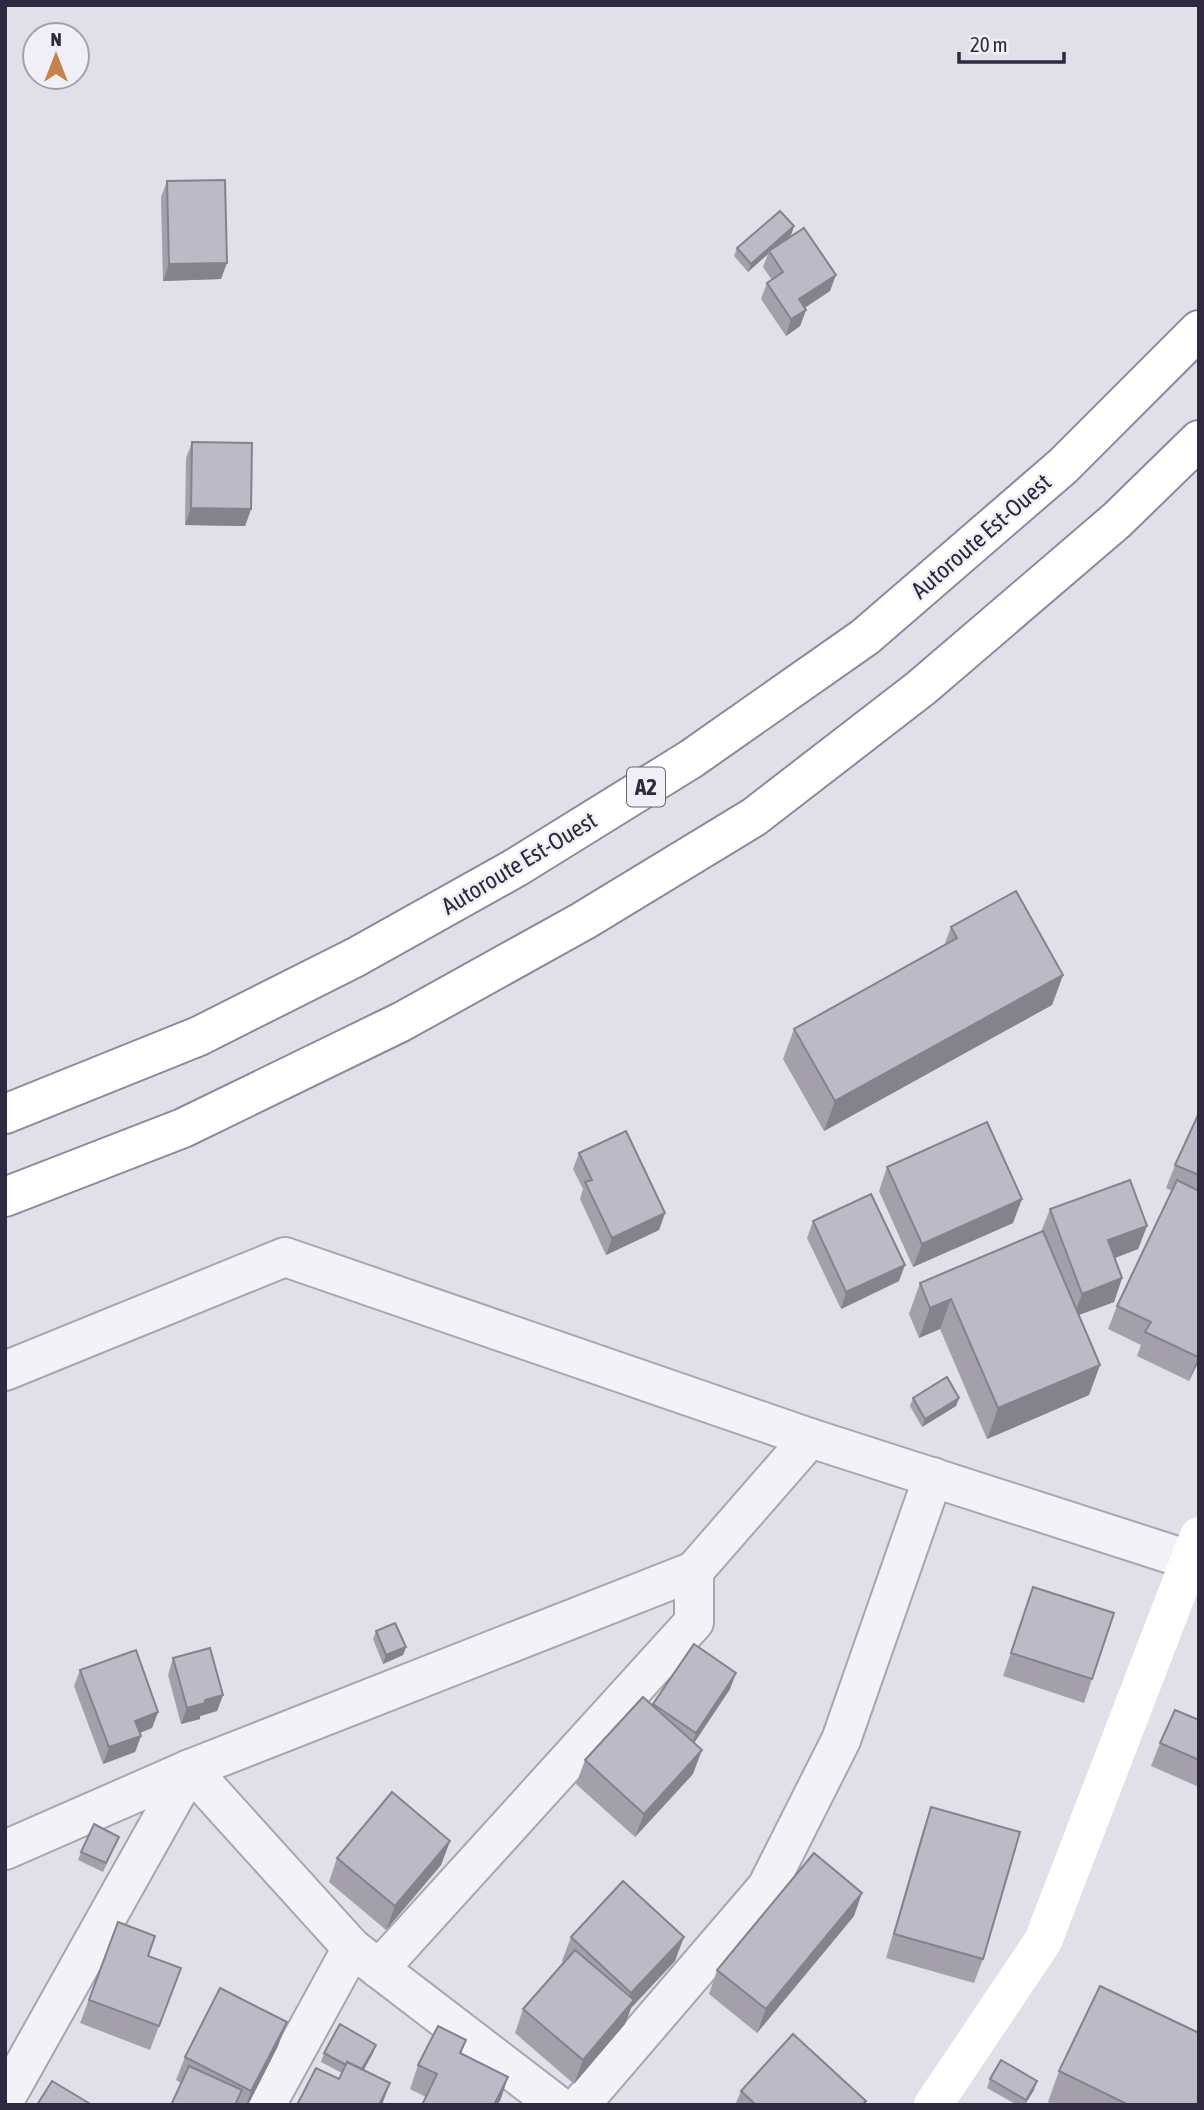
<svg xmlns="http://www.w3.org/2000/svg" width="1204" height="2110" viewBox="0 0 1204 2110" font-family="'Asap Condensed',sans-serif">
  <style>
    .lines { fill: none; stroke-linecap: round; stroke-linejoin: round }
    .street-casing { stroke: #a8a5b2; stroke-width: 42 }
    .highway-casing { stroke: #8c889e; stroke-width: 42 }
    .street { stroke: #f3f2f6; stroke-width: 38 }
    .secondary { stroke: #fff; stroke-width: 38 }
    .highway { stroke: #fff; stroke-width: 38 }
    .wall { fill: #a3a0ab }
    .shaded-wall { fill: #84828b }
    .building { fill: #bdbac7; stroke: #84828b; stroke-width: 2 }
    .labels { text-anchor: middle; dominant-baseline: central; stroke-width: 5; stroke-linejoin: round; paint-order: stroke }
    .shield { fill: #f0eff6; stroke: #686475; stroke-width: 2 }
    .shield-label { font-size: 23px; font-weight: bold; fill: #2e293e }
    .street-label { font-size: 24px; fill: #2e293e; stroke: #f0eff6 }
  </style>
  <rect width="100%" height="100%" fill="#e1dfe8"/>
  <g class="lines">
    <g class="street-casing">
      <g id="street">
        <polyline points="5,1371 285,1257 810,1438 1189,1560"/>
        <polyline points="5,1850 190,1769 694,1571 810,1438"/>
        <polyline points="379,1969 694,1622 694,1571"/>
        <polyline points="5,2099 190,1769 352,1948 557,2105"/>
        <polyline points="266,2105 352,1948"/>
        <polyline points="580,2105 767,1887 841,1740 933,1477"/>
      </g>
    </g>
    <g class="highway-casing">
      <g id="highway">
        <polyline points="5,1114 199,1036 356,957 515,868 691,759 865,637 1063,466 1199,330"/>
        <polyline points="5,1197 183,1128 401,1022 583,921 754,817 921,688 1117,520 1199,440"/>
      </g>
    </g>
    <use href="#street" class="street"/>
    <polyline class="secondary" points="933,2105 1043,1941 1199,1536"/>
    <use href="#highway" class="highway"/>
  </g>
  <g class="wall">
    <polygon points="167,181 221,279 163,281 161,197"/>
    <polygon points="794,226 791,235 781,243 830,291 805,308 806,310 800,326 786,336 761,299 767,283 772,280 763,267 768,254 748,272 734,256 737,248"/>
    <polygon points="192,442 251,509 245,526 185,525 186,458"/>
    <polygon points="951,927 1063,975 1052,1005 824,1131 783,1059 794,1029 944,946"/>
    <polygon points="1199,1113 1199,1361 1189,1381 1137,1356 1141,1345 1108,1329 1117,1306 1172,1191 1166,1188 1175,1165"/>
    <polygon points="579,1153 665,1213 659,1230 606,1255 580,1199 583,1189 573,1169"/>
    <polygon points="887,1167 1013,1223 913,1267 879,1191"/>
    <polygon points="1050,1209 1147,1226 1138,1249 1115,1258 1122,1278 1114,1302 1079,1315 1100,1365 1089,1395 987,1439 940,1329 919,1338 909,1314 920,1283 1041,1232"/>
    <polygon points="813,1221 899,1281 841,1309 807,1238"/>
    <polygon points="913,1398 959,1398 956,1406 922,1427 910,1406"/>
    <polygon points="1033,1587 1092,1679 1084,1703 1003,1676"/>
    <polygon points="376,1631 406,1647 403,1655 383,1664 373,1639"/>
    <polygon points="694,1644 730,1689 694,1743 693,1774 635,1837 576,1784 585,1760 652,1705"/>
    <polygon points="173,1658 223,1695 217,1711 200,1716 200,1719 181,1724 168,1675"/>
    <polygon points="80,1670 158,1712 152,1728 140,1733 141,1736 135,1752 103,1764 74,1686"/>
    <polygon points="1199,1720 1199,1787 1151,1766 1160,1743"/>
    <polygon points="931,1807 983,1959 974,1983 886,1958 923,1830"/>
    <polygon points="119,1837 103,1872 78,1860 81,1852"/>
    <polygon points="450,1841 441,1865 386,1930 329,1882 337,1858"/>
    <polygon points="854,1916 757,2033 709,1994 717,1970"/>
    <polygon points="118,1922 148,1956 181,1968 150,2050 80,2023"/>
    <polygon points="571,1937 675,1961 631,2008 625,2024 574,2084 515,2033 523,2009 564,1963 562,1961"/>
    <polygon points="466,2040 461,2054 508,2077 500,2101 426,2097 410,2089 418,2065"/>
    <polygon points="376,2045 373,2053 364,2070 339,2079 342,2073 321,2062 324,2053"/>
    <polygon points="278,2046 248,2105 171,2105 181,2083 176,2080 185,2057"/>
    <polygon points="1059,2071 1199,2105 1054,2105 1048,2102"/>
    <polygon points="990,2079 1034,2090 1025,2105 1017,2105 987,2088"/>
    <polygon points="741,2091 866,2101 865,2105 735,2105"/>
  </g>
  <g class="shaded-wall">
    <polygon points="794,226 791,235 770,252 769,251 768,254 748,272 751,264"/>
    <polygon points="227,263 221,279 163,281 169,264"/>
    <polygon points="836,275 830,291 793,315 799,299"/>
    <polygon points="806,310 800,326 786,336 791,319"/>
    <polygon points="191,508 251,509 245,526 185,525"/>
    <polygon points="1063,975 1052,1005 824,1131 835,1101"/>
    <polygon points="1022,1199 1013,1223 913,1267 922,1244"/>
    <polygon points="665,1213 659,1230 606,1255 612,1238"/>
    <polygon points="1147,1226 1138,1249 1099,1264 1108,1240"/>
    <polygon points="905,1265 899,1281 841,1309 846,1292"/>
    <polygon points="1122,1278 1114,1302 1073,1317 1082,1294"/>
    <polygon points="951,1299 940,1329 919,1338 930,1308"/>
    <polygon points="1199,1355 1199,1361 1189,1381"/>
    <polygon points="1100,1365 1089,1395 987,1439 998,1408"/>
    <polygon points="959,1398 956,1406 922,1427 925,1419"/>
    <polygon points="406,1647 403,1655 383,1664 386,1655"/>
    <polygon points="736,1673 730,1689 690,1749 696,1733"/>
    <polygon points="223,1695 217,1711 200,1716 200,1719 181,1724 187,1708 205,1700"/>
    <polygon points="158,1712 152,1728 129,1737 135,1721"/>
    <polygon points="141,1736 135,1752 103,1764 109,1747"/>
    <polygon points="702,1750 693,1774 635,1837 644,1814"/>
    <polygon points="450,1841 441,1865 386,1930 395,1906"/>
    <polygon points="862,1893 854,1916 757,2033 766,2009"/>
    <polygon points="684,1937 675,1961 631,2008 625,2024 574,2084 583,2060 625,2010 631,1993"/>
    <polygon points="287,2022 278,2046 248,2105 246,2105 251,2091"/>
    <polygon points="376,2045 373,2053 357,2081 360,2073"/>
    <polygon points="508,2077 500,2101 497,2105 494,2105"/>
    <polygon points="1037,2081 1034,2090 1024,2105 1026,2100"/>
    <polygon points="390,2083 382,2105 379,2105"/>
  </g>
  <g class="building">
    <polygon points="225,180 227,263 169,264 167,181"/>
    <polygon points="780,211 794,226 751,264 737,248"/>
    <polygon points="804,228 836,275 799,299 806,310 791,319 767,283 783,272 769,251"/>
    <polygon points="192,442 252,443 251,509 191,508"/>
    <polygon points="1016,891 1063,975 835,1101 794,1029 957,938 951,927"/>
    <polygon points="1199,1113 1199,1175 1175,1165"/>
    <polygon points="987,1122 1022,1199 922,1244 887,1167"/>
    <polygon points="626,1131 665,1213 612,1238 585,1182 592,1180 579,1153"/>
    <polygon points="1130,1180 1147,1226 1108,1240 1122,1278 1082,1294 1050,1209"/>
    <polygon points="1177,1180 1199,1191 1199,1355 1198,1357 1145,1332 1151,1322 1117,1306"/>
    <polygon points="871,1194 905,1265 846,1292 813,1221"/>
    <polygon points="1043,1231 1100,1365 998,1408 951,1299 930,1308 920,1283"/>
    <polygon points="947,1377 959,1398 925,1419 913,1398"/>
    <polygon points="1033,1587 1114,1613 1092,1679 1011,1653"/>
    <polygon points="395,1623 406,1647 386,1655 376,1631"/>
    <polygon points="694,1644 736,1673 696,1733 653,1704"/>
    <polygon points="210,1648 223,1695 205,1700 205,1703 187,1708 173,1658"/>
    <polygon points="136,1650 158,1712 135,1721 141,1736 109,1747 80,1670"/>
    <polygon points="643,1697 702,1750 644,1814 585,1760"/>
    <polygon points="1175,1710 1199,1720 1199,1760 1160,1743"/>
    <polygon points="392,1792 450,1841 395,1906 337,1858"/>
    <polygon points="931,1807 1020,1832 983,1959 894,1934"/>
    <polygon points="94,1824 119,1837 106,1863 81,1852"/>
    <polygon points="814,1853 862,1893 766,2009 717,1970"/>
    <polygon points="623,1881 684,1937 631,1993 571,1937"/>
    <polygon points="118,1922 155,1936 148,1956 181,1968 159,2026 89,2000"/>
    <polygon points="575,1950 634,2000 583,2060 523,2009"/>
    <polygon points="1100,1986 1199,2033 1199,2105 1126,2105 1127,2104 1059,2071"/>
    <polygon points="220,1988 287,2022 251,2091 185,2057"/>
    <polygon points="340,2024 376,2045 362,2069 347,2062 346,2065 324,2053"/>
    <polygon points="438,2026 466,2040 460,2053 508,2077 494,2105 422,2105 437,2074 418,2065"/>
    <polygon points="793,2034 866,2101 862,2105 756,2105 741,2091"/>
    <polygon points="1001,2060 1037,2081 1026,2100 990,2079"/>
    <polygon points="347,2062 390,2083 379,2105 297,2105 316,2068 339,2079"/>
    <polygon points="189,2066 242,2090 235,2105 171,2105"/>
    <polygon points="52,2081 92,2105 37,2105"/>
  </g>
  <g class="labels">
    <rect class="shield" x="627" y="767.5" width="38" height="39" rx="5"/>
    <g class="shield-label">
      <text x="646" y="787">A2</text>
    </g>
    <g class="street-label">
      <text transform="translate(981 536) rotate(-41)">Autoroute Est-Ouest</text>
      <text transform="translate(519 863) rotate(-31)">Autoroute Est-Ouest</text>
    </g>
  </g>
  <rect width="1204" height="2110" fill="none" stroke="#2e293e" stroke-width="14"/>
  <g transform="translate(56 56)"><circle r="33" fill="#f0eff6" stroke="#a2a0ac" stroke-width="2"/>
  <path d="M0-5L12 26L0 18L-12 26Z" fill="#c8814a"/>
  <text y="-10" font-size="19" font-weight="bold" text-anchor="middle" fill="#2e293e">N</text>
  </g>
  <path d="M959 52v10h105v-10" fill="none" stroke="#2e293e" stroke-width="3.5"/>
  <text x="970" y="52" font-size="21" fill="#2e293e" stroke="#f0eff6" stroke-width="5" paint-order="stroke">20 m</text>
</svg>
